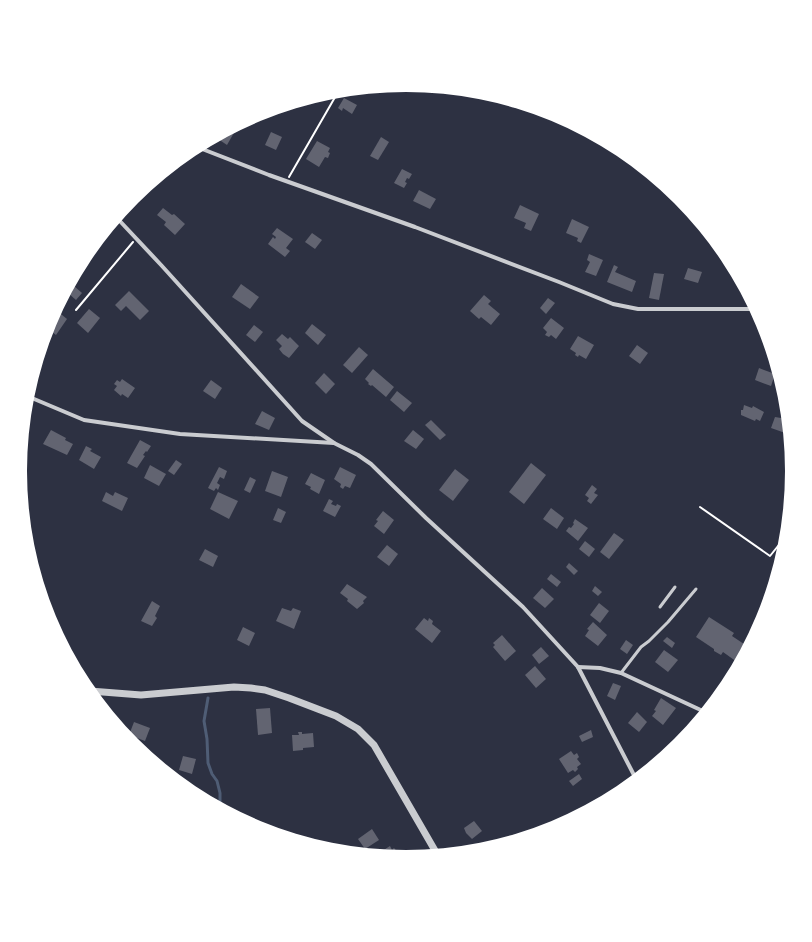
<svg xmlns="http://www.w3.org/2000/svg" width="812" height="942" viewBox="0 0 812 942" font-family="'Exo 2',sans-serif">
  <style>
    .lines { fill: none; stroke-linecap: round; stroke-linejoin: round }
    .stream { stroke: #4f5d75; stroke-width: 3 }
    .building { fill: #626471 }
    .path { stroke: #fff; stroke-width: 2 }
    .service { stroke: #caccd0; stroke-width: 3 }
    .minor { stroke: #caccd0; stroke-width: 4 }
    .tertiary { stroke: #caccd0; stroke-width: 7 }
  </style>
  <rect width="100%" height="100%" fill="#2d3142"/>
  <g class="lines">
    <polyline class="stream" points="208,698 204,721 207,739 208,763 212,774 217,781 220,793 220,807"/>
  </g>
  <g class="building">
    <polygon points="344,98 357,105 352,114 343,108 342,111 338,108"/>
    <polygon points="231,129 235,131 227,145 215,137"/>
    <polygon points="271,132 282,137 276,150 265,145"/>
    <polygon points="381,137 389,142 378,160 370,156"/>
    <polygon points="317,141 330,148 328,152 330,153 328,158 325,157 319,167 306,159"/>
    <polygon points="402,169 412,174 409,179 407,178 405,182 407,183 404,188 394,183"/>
    <polygon points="419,190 436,199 430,209 413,201"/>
    <polygon points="520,205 539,214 531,231 524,228 526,223 514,218"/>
    <polygon points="163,208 172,215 174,214 185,224 175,235 164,225 166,222 157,215"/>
    <polygon points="572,219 589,227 581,243 577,241 578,238 566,233"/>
    <polygon points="277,228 293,239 286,248 290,251 285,257 268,244 273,237 275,239 276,237 272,234"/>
    <polygon points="312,233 322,240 315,249 305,242"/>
    <polygon points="589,254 603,260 596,276 585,272 590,262 587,260"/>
    <polygon points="614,265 618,267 615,272 636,281 632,292 607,282"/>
    <polygon points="688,268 702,272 698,283 684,279"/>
    <polygon points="654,273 664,274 659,300 649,298"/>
    <polygon points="241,284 259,297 250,309 232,297"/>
    <polygon points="74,286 82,293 76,300 68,293"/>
    <polygon points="129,291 149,311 140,320 126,306 121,311 115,305"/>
    <polygon points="484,295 491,301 488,304 500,314 491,325 481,317 479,319 470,311"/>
    <polygon points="548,298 555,303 546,314 540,308"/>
    <polygon points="89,309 100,318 88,333 77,323"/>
    <polygon points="56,310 67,319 56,335 48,329"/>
    <polygon points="551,318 564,328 556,339 551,335 549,337 545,335 547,332 543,328"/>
    <polygon points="312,324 326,335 318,345 305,333"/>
    <polygon points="254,325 263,332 255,342 246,335"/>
    <polygon points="282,334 288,339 290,337 299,346 289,358 283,354 279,349 282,346 276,340"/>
    <polygon points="578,336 594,345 586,359 579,355 578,357 575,355 576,353 570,349"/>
    <polygon points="637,345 648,353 640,364 629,356"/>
    <polygon points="359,347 368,355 352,373 343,365"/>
    <polygon points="759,368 775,374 771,386 755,380"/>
    <polygon points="373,369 394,387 386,397 372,385 371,386 368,384 369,383 365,379"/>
    <polygon points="324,373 335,384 326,394 315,383"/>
    <polygon points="122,379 135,388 128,398 122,394 121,396 114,390 117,386 114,384 117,380 120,382"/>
    <polygon points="211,380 222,388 215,399 203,391"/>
    <polygon points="397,391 412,403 404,412 390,400"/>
    <polygon points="744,405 752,408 753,406 764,412 760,421 756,419 755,421 741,415 741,410 743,410"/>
    <polygon points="262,411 275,418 269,430 255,424"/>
    <polygon points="775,417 787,419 788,434 771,428"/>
    <polygon points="431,420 446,435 440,440 425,425"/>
    <polygon points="51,430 66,438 65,440 73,444 67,455 43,444"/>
    <polygon points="413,430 424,439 416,449 404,441"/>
    <polygon points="140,440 151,446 147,452 146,451 143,455 145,456 137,468 127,463"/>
    <polygon points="86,446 92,449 90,451 101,457 94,469 79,460"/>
    <polygon points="176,460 182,464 174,475 168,471"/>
    <polygon points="531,463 546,475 524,504 509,492"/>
    <polygon points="150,465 166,474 159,486 144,478"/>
    <polygon points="219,467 227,471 224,479 220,477 217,483 220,485 218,490 216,488 214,491 208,488"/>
    <polygon points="340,467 356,475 350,488 345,486 343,489 340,487 341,484 334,479"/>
    <polygon points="455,469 469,480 453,501 439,490"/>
    <polygon points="272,471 288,477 281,497 265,491"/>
    <polygon points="311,473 325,480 319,494 310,489 311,487 305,484"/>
    <polygon points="250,477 256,480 250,493 244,490"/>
    <polygon points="592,485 597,489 594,493 598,495 591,504 587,501 589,498 585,495"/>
    <polygon points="106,492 113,496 115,492 128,498 122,511 102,501"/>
    <polygon points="218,492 238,501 229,519 210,509"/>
    <polygon points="329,499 333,501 331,504 336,506 337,504 341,506 335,517 323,511"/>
    <polygon points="278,508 286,512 281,523 273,520"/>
    <polygon points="551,508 564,518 557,529 543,519"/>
    <polygon points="383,511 394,520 384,534 374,526 378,521 376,520"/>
    <polygon points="575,519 588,528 578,541 566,531 569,527 571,528 574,524 573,523"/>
    <polygon points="614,533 624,540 609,559 600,552"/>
    <polygon points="585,541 595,549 589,557 579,549"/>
    <polygon points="387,545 398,554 389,566 377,557"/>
    <polygon points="205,549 218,556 213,567 199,560"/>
    <polygon points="569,563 578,571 574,575 566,567"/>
    <polygon points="779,563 779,564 775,579 771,576"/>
    <polygon points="551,574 561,582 557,587 547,579"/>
    <polygon points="347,584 367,597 363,601 364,603 357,609 347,601 348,599 340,593"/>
    <polygon points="595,586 602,592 598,596 592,591"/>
    <polygon points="542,588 554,599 545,608 533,598"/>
    <polygon points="152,601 160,606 155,616 157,618 152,626 141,621"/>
    <polygon points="599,603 609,611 600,623 590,615"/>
    <polygon points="282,608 291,611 293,608 301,611 294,629 276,621"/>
    <polygon points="709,617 734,633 732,636 747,646 739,656 740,657 737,662 723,652 721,655 714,651 714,649 696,637"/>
    <polygon points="424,618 428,621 429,618 433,621 432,624 441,631 432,643 415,629"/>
    <polygon points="593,622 607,635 598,646 585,636 589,630 587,629"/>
    <polygon points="243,627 255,633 249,646 237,640"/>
    <polygon points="502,635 516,651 505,661 493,647 495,645 493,643"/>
    <polygon points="667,637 675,643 672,648 663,641"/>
    <polygon points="626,640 633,645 627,654 620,649"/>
    <polygon points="541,647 549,656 539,664 532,655"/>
    <polygon points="664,650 678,660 668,672 655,662"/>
    <polygon points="535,666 546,679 536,688 525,675"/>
    <polygon points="613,683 621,686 615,700 607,696"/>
    <polygon points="661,698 676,708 663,725 652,716 656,711 654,710"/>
    <polygon points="270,708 272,733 258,735 256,709"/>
    <polygon points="637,712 647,722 639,732 628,723"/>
    <polygon points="134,722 150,728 145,741 129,735"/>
    <polygon points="591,730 593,737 582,742 579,736"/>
    <polygon points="298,732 302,732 302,734 313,733 314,747 303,748 303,750 293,751 292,735 299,735"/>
    <polygon points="571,751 574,755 577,753 579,757 577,759 581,764 577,767 578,769 575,772 573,770 568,773 559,759"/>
    <polygon points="183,756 196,759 192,774 179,770"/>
    <polygon points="579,774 582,779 573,786 569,781"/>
    <polygon points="474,821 482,831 472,839 466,833 464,828"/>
    <polygon points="372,829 379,840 365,849 358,839"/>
    <polygon points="487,844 489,847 485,848 483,846"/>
    <polygon points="390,846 392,850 394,848 398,853 395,855 396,856 379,854 379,853"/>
  </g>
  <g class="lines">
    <g class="path">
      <polyline points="289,177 338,92"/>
      <polyline points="76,310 133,242"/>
      <polyline points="700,507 770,556 786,536"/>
      <polyline points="423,855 427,851"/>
    </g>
    <g class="service">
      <polyline points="660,607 675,587"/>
      <polyline points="621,673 641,647 649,641 668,622 696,589"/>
    </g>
    <g class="minor">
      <polyline points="197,147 269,175 415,227 559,282 613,304 638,309 755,309"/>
      <polyline points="117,218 162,266 302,421 334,443 358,455 371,464 426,518 523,607 578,667 636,779"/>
      <polyline points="27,396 84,420 180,434 334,443"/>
      <polyline points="578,667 600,668 621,673 705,712"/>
    </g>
    <polyline class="tertiary" points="90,691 141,695 234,687 251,688 265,690 289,698 336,716 358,729 374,745 437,854"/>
  </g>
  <path d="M0 0H812V942H0ZM27 471a379 379 0 1 1 758 0a379 379 0 1 1-758 0Z" fill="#fff" fill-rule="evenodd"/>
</svg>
